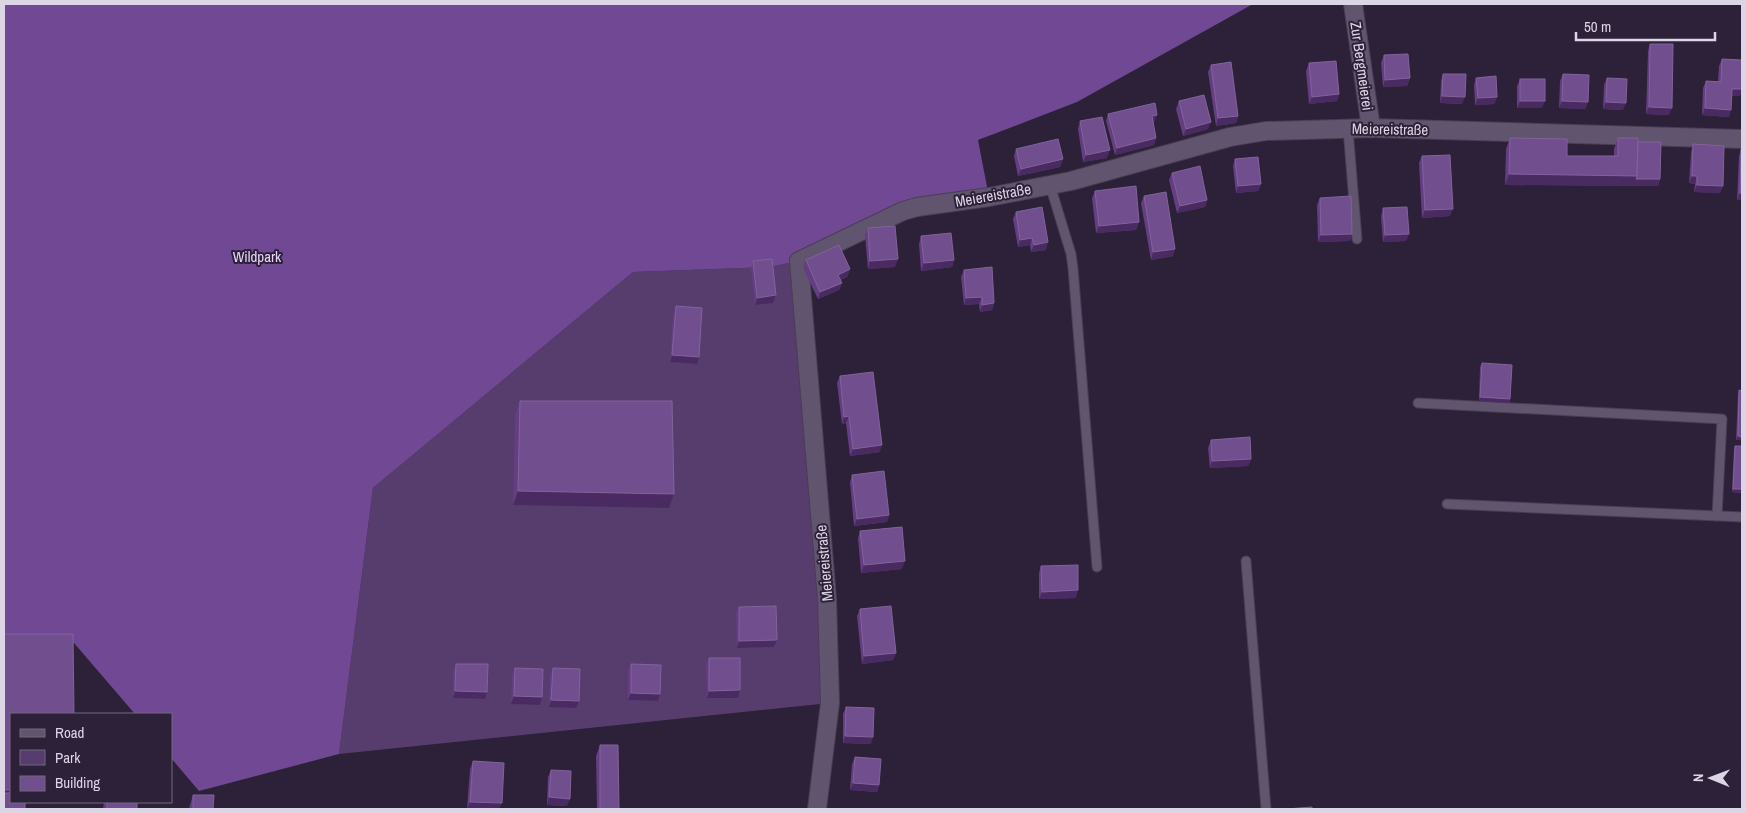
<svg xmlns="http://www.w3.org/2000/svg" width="1746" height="813" viewBox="0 0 1746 813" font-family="'Archivo Narrow',sans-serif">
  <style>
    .green { fill: #573d6e }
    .forest { fill: #714894 }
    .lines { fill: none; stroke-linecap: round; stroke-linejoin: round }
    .service-casing { stroke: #493e52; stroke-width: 11 }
    .minor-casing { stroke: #493e52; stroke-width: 20 }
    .service { stroke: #61546f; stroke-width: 9 }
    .minor { stroke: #61546f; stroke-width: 18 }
    .wall { fill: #643d83 }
    .shaded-wall { fill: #492b61 }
    .building { fill: #714e8e; stroke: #82639c }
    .labels { text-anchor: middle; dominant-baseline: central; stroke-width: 4; stroke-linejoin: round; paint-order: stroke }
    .street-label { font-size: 15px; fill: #dcd5e5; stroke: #2d2139 }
    .park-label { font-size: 15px; fill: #e8d3fd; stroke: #2d2139 }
  </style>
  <rect width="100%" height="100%" fill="#2d2139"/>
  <polygon class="green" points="799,261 830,703 339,754 373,488 633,272 769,267"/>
  <polygon class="forest" points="4,4 1253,4 1077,102 978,140 989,197 917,207 799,261 769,267 633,272 373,488 339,754 199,791 171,758 171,714 135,714 74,643 4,683"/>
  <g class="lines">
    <g class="service-casing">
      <g id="service">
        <polyline points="1348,129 1357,239"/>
        <polyline points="1050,185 1071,254 1073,268 1097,567"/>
        <polyline points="1418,403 1722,419 1717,516"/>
        <polyline points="1447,504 1742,517"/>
        <polyline points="1246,561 1266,809"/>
      </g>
    </g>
    <g class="minor-casing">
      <g id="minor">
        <polyline points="1353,4 1371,128"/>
        <polyline points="817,809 830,703 827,599 799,261 903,211 917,207 989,197 1071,181 1230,137 1266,131 1371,128 1742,139"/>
      </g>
    </g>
    <use href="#service" class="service"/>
    <use href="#minor" class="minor"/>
  </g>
  <g class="wall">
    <polygon points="1650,44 1669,115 1646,114 1648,51"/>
    <polygon points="1384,55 1410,78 1407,86 1383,87 1381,63"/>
    <polygon points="1722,59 1742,89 1740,96 1732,96 1729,117 1702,115 1703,88 1706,81 1718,81 1719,66"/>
    <polygon points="1309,63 1339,94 1337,101 1309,104 1306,71"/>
    <polygon points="1211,65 1238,116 1236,123 1216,126 1208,72"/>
    <polygon points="1443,74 1462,104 1440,103 1441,81"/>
    <polygon points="1563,74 1588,102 1585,109 1559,108 1560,81"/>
    <polygon points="1476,78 1497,97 1494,104 1475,105 1474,85"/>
    <polygon points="1607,78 1623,110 1603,109 1604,85"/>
    <polygon points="1520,79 1542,108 1517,108 1517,86"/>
    <polygon points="1179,101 1208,129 1183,136 1176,109"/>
    <polygon points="1108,114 1154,123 1153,123 1156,138 1154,145 1115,155 1106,121"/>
    <polygon points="1080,121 1107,158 1083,162 1078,129"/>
    <polygon points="1510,138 1567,156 1614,156 1614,149 1618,138 1638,142 1660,179 1658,186 1505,185 1506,149"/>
    <polygon points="1693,144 1723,186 1720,193 1694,192 1695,184 1689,183 1691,152"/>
    <polygon points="1016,149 1063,159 1060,167 1018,176 1014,156"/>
    <polygon points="1741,149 1742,200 1737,200 1739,156"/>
    <polygon points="1422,156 1450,216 1422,218 1419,163"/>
    <polygon points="1235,159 1261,184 1258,191 1236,193 1233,166"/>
    <polygon points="1172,173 1207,200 1205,207 1177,213 1169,180"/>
    <polygon points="1095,191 1139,222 1136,230 1096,233 1092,198"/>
    <polygon points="1144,196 1173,256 1151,260 1141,203"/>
    <polygon points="1320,198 1352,234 1350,241 1318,242 1317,205"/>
    <polygon points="1383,208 1409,234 1406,241 1383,242 1381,216"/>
    <polygon points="1016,212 1046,250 1031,252 1030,245 1018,247 1013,219"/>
    <polygon points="868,228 895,267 868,269 865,235"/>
    <polygon points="921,236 954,260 952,267 921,271 919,244"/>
    <polygon points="806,260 850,269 847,277 840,280 842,283 839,290 818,299 803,268"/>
    <polygon points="753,261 776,295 773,303 755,305 751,269"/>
    <polygon points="964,270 994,303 992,310 980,312 979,304 964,305 961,277"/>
    <polygon points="676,306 697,364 670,362 673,313"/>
    <polygon points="1482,363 1510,399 1509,403 1479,401 1480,367"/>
    <polygon points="840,376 880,452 850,456 846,423 842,424 837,383"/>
    <polygon points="1739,390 1742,391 1742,440 1736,440 1738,394"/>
    <polygon points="520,401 674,494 669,508 513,505 515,415"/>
    <polygon points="1211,440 1251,459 1248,466 1210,468 1208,448"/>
    <polygon points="1735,446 1742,446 1742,493 1732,492 1734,450"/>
    <polygon points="852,475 889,515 887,522 854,526 850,482"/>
    <polygon points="860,531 902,569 861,573 858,538"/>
    <polygon points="1041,566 1076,598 1039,599 1039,573"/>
    <polygon points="739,607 774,647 737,648 736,614"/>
    <polygon points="860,609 896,653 893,660 862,664 857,616"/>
    <polygon points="709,658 738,698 707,698 706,665"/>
    <polygon points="456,664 487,692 485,699 453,698 453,671"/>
    <polygon points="631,664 660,694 658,701 628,700 628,671"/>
    <polygon points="515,668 542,697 540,705 511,704 512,675"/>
    <polygon points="553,668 579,701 576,708 549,707 550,675"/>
    <polygon points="846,707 871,744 843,743 843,714"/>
    <polygon points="600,745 619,809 597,809 596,756"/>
    <polygon points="855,757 879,785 877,792 850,790 852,764"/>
    <polygon points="473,761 504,763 467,809 470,769"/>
    <polygon points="551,770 567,806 547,805 548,777"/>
    <polygon points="193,795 213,809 189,809 190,805"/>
    <polygon points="104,802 137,802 137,809 103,809"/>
  </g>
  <g class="shaded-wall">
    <polygon points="1410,78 1407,86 1383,87 1385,80"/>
    <polygon points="1732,89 1742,89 1740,96 1730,96"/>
    <polygon points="1339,94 1337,101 1309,104 1312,97"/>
    <polygon points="1442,96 1465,97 1462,104 1440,103"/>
    <polygon points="1497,97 1494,104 1475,105 1478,98"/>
    <polygon points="1520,101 1545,101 1542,108 1517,108"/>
    <polygon points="1562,101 1588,102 1585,109 1559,108"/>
    <polygon points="1606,102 1626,103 1623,110 1603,109"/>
    <polygon points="1649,107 1672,108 1669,115 1646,114"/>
    <polygon points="1705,108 1731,110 1729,117 1702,115"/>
    <polygon points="1157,115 1154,123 1150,124 1152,116"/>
    <polygon points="1238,116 1236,123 1216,126 1218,118"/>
    <polygon points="1211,122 1208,129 1183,136 1186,129"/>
    <polygon points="1156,138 1154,145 1115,155 1117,148"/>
    <polygon points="1110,150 1107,158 1083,162 1086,155"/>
    <polygon points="1063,159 1060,167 1018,176 1021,169"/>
    <polygon points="1509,174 1637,176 1660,179 1658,186 1505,185"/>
    <polygon points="1692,176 1697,176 1695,184 1689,183"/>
    <polygon points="1261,184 1258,191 1236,193 1238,186"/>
    <polygon points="1697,185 1723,186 1720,193 1694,192"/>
    <polygon points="1740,193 1742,193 1742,200 1737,200"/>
    <polygon points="1207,200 1205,207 1177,213 1180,206"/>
    <polygon points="1453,209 1450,216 1422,218 1425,210"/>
    <polygon points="1139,222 1136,230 1096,233 1099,226"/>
    <polygon points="1352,234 1350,241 1318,242 1321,235"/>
    <polygon points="1409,234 1406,241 1383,242 1385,235"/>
    <polygon points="1032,238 1030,245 1018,247 1020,240"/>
    <polygon points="1048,242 1046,250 1031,252 1034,245"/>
    <polygon points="1175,249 1173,256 1151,260 1153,252"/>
    <polygon points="898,259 895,267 868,269 870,261"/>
    <polygon points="954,260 952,267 921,271 924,263"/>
    <polygon points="850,269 847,277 835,282 838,275"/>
    <polygon points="842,283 839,290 818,299 820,292"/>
    <polygon points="776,295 773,303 755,305 757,298"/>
    <polygon points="982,297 979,304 964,305 966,298"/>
    <polygon points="994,303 992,310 980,312 982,305"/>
    <polygon points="672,355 699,357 697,364 670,362"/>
    <polygon points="1480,397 1510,399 1509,403 1479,401"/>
    <polygon points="849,416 846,423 842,424 844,417"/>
    <polygon points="1738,436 1742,437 1742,440 1736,440"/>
    <polygon points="882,445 880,452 850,456 853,449"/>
    <polygon points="1251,459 1248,466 1210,468 1212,461"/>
    <polygon points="1733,489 1742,489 1742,493 1732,492"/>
    <polygon points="518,491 674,494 669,508 513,505"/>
    <polygon points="889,515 887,522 854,526 857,519"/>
    <polygon points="905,561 902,569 861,573 864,565"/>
    <polygon points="1078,590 1076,598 1039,599 1042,592"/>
    <polygon points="777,640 774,647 737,648 739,641"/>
    <polygon points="896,653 893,660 862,664 864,656"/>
    <polygon points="740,690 738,698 707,698 709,691"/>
    <polygon points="455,691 487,692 485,699 453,698"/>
    <polygon points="631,693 660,694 658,701 628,700"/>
    <polygon points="514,696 542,697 540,705 511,704"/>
    <polygon points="551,700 579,701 576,708 549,707"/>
    <polygon points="845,736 873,737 871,744 843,743"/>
    <polygon points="853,783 879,785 877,792 850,790"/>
    <polygon points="4,790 11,790 11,802 70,802 69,803 4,804"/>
    <polygon points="549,797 570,799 567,806 547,805"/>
    <polygon points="470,802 502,803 499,809 467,809"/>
  </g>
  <g class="building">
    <polygon points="1650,44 1673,44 1672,108 1649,107"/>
    <polygon points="1408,54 1410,78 1385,80 1384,55"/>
    <polygon points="1722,59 1742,60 1742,89 1732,89 1731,110 1705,108 1706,81 1721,82"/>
    <polygon points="1336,61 1339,94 1312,97 1309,63"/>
    <polygon points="1231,62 1238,116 1218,118 1211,65"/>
    <polygon points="1443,74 1466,74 1465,97 1442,96"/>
    <polygon points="1563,74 1589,75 1588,102 1562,101"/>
    <polygon points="1496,76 1497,97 1478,98 1476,78"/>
    <polygon points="1607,78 1627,79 1626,103 1606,102"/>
    <rect x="1520" y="79" width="25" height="22"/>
    <polygon points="1204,95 1211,122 1186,129 1179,101"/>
    <polygon points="1155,103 1157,115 1152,116 1156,138 1117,148 1108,114"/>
    <polygon points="1102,117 1110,150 1086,155 1080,121"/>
    <polygon points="1510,138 1567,139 1567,156 1618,156 1618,138 1638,138 1637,176 1509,174"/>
    <polygon points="1058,139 1063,159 1021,169 1016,149"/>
    <polygon points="1638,142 1661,142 1660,179 1636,179 1637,176"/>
    <polygon points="1693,144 1724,146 1723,186 1697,185 1697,176 1692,176"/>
    <polygon points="1741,149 1742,149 1742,193 1740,193"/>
    <polygon points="1450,155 1453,209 1425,210 1422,156"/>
    <polygon points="1258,157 1261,184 1238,186 1235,159"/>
    <polygon points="1200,166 1207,200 1180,206 1172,173"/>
    <polygon points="1136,186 1139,222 1099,226 1095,191"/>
    <polygon points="1166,192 1175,249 1153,252 1144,196"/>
    <polygon points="1351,196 1352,234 1321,235 1320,198"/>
    <polygon points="1042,207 1048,242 1034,245 1032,238 1020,240 1016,212"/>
    <polygon points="1407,207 1409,234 1385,235 1383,208"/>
    <polygon points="895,226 898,259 870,261 868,228"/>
    <polygon points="951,233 954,260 924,263 921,236"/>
    <polygon points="839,245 850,269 838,275 842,283 820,292 806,260"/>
    <polygon points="772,259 776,295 757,298 753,261"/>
    <polygon points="992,267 994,303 982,305 982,297 966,298 964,270"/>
    <polygon points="676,306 702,308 699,357 672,355"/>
    <polygon points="1482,363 1512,365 1510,399 1480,397"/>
    <polygon points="873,372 882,445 853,449 849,416 844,417 840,376"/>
    <polygon points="1739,390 1742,391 1742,437 1738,436"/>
    <polygon points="520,401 672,401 674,494 518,491"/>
    <polygon points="1250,437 1251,459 1212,461 1211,440"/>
    <polygon points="1735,446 1742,446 1742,489 1733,489"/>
    <polygon points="884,471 889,515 857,519 852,475"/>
    <polygon points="902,527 905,561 864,565 860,531"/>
    <polygon points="1078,565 1078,590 1042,592 1041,566"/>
    <polygon points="776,606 777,640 739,641 739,607"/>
    <polygon points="891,606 896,653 864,656 860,609"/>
    <polygon points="4,634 73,634 74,714 11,714 11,790 4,790"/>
    <polygon points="709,658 740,658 740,690 709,691"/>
    <polygon points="456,664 488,664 487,692 455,691"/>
    <polygon points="631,664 661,665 660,694 631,693"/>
    <polygon points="515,668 543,669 542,697 514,696"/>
    <polygon points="553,668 580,669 579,701 551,700"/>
    <polygon points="846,707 874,708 873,737 845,736"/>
    <polygon points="600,745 618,745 619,809 600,809"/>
    <polygon points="855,757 881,759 879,785 853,783"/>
    <polygon points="473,761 504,763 502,803 470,802"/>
    <polygon points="551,770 571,771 570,799 549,797"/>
    <polygon points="4,793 11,793 11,802 25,802 25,809 4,809"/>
    <polygon points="193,795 214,795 213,809 193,809"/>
    <rect x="107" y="802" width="30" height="7"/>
    <polygon points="1312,807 1312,809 1287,809"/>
  </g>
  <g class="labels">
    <g class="street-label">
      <text transform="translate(1362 66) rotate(82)">Zur Bergmeierei</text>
      <text transform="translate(1390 129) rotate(1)">Meiereistraße</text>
      <text transform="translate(993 195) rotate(-10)">Meiereistraße</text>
      <text transform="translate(824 563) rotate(-95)">Meiereistraße</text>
    </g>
    <g class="park-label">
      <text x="257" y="256">Wildpark</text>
    </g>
  </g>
  <rect width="1746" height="813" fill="none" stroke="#dcd5e5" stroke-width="10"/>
  <rect x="10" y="713" width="162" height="90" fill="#2d2139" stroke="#73697e"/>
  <rect x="20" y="729" width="25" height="8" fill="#61546f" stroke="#73697e"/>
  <text x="55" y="738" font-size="15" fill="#dcd5e5">Road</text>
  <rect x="20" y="750" width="25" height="15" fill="#573d6e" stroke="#73697e"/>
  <text x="55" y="763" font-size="15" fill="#dcd5e5">Park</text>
  <rect x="20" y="776" width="25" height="15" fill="#714e8e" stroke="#73697e"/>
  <text x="55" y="788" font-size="15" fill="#dcd5e5">Building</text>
  <g transform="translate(1711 778) rotate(271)" stroke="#2d2139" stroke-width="4" paint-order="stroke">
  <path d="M0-4L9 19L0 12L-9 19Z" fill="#dcd5e5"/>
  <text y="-8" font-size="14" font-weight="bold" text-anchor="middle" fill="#dcd5e5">N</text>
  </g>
  <path d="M1576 32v8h139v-8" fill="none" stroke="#dcd5e5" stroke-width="2.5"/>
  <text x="1584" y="32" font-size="15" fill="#dcd5e5" stroke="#2d2139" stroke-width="4" paint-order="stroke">50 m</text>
</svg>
